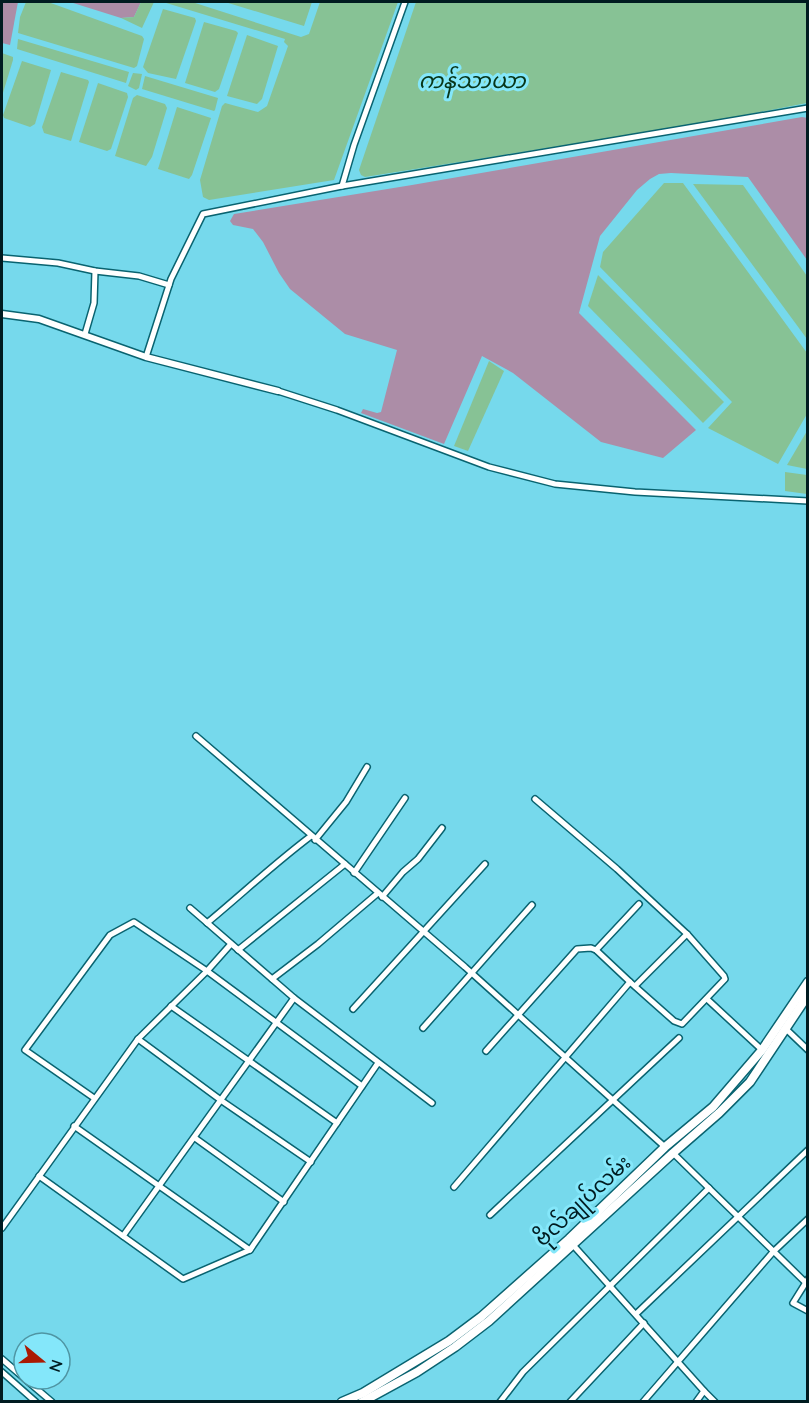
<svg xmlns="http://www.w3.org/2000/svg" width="809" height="1403" viewBox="0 0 809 1403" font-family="Quicksand,'Noto Sans Myanmar',sans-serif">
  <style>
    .green { fill: #ac8da7 }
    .water { fill: #87c295 }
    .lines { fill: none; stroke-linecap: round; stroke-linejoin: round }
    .minor-casing { stroke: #096370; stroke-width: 8 }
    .tertiary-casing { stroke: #096370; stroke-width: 9 }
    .primary-casing { stroke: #096370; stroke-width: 11 }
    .minor { stroke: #fff; stroke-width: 5 }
    .tertiary { stroke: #fff; stroke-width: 6 }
    .primary { stroke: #fff; stroke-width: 8 }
    .labels { text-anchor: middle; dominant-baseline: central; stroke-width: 6; stroke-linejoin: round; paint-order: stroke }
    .street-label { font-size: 21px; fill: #001b20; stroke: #84e7fa }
    .water-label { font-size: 22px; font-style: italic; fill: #083619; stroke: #84e7fa }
  </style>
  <rect width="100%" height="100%" fill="#76d9ec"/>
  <g class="green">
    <polygon points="2,2 18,2 10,45 2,43"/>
    <polygon points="70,2 141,2 134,17 121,18"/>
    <polygon points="802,117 808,118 807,260 748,177 671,173 659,174 650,179 637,190 600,236 579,313 696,430 663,458 601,442 513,373 482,356 444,444 361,413 363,409 377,413 381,412 397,350 345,334 290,289 279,273 263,242 253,229 233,225 230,221 234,214 412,185"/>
  </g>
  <g class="water">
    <polygon points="26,2 48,2 142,36 144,39 137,66 134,68 18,33 20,17"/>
    <polygon points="141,2 154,2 142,28 121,18 134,17"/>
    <polygon points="163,2 192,2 301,37 309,34 320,2 398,2 334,180 209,200 203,197 200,180 222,106 225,103 258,112 267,106 288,46 284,42 285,39"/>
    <polygon points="225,2 312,2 304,26"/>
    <polygon points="416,2 807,2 807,103 704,123 365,177 361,175 359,170"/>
    <polygon points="163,9 195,18 196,21 176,79 148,73 143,67"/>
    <polygon points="204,22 236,31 238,33 219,89 215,92 185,83"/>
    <polygon points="247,35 278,46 262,99 257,104 227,96"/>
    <polygon points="18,39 129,72 126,83 17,49"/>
    <polygon points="2,53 13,57 13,60 2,96"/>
    <polygon points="22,61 51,70 35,124 30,127 4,118 3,115"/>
    <polygon points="61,72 88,80 89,82 71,141 44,133 42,127"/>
    <polygon points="133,73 142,74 139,88 136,90 128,86"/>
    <polygon points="145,76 218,98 215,110 214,111 142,89"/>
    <polygon points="98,83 127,93 128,97 111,149 107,151 79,142"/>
    <polygon points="137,95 165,104 167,108 152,157 146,166 115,156 133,98"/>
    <polygon points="177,107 211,118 192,175 189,179 158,169"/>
    <polygon points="664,183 683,183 807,353 807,414 778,464 708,428 732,402 600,267 603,252"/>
    <polygon points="693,184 743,185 807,276 807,339"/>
    <polygon points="598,275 724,402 703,423 588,306"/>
    <polygon points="489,361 504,371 468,451 454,446"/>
    <polygon points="807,431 807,469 787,465"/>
    <polygon points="785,472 807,475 807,494 785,491"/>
  </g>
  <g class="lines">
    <g class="minor-casing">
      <g id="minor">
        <polyline points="342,186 354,145 405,2"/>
        <polyline points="2,258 58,263 95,271 139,276 169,285"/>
        <polyline points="85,334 94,303 95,271"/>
        <polyline points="146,357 171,279 203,214 342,186 808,108"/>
        <polyline points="278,391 337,410 489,467 555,484 635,492 808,501"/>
        <polyline points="196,736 465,967 665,1147"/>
        <polyline points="315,840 346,802 367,767"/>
        <polyline points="354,873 405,798"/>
        <polyline points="382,897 403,872 418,859 442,828"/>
        <polyline points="190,908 294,998 432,1103"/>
        <path d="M207 923C242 894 275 863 311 836"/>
        <polyline points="238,950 345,864"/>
        <polyline points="596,950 639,904"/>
        <polyline points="272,979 318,944 378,893"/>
        <polyline points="635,986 687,934"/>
        <polyline points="707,999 762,1050"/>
        <polyline points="171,1006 337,1123"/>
        <polyline points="353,1009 485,864"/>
        <polyline points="423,1028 532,905"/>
        <polyline points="785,1028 808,1050"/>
        <polyline points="138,1039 222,1101 311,1162"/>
        <polyline points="486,1051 577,949 591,948 596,950 630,982"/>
        <polyline points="94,1098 25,1050 110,935 134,922 207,971 362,1086"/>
        <polyline points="74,1126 250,1250"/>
        <polyline points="195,1138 284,1202"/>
        <polyline points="673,1153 805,1282"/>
        <polyline points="39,1176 183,1279 250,1250 378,1063"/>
        <polyline points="454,1187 630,982 674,1021 682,1024 725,979 724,976 687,934 617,869 535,799"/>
        <polyline points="490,1215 679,1038"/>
        <polyline points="2,1228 138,1039 207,971 231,944"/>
        <polyline points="123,1236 294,998"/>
        <polyline points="573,1245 704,1391 696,1402"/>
        <polyline points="808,1279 793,1303 808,1311"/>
        <polyline points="636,1314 808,1150"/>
        <polyline points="2,1359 24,1378"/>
        <polyline points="2,1372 36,1402"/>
        <polyline points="25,1379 52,1402"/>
        <polyline points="704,1391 715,1402"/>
        <polyline points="500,1402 523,1372 709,1188"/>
        <polyline points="570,1402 644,1323"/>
        <polyline points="643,1402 773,1252 808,1219"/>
      </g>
    </g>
    <g class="tertiary-casing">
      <polyline id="tertiary" points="2,314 39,319 146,357 278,391"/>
    </g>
    <g class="primary-casing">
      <g id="primary">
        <polyline points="342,1402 363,1393 449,1341 481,1317 569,1239 665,1147 713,1107 762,1050 808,982"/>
        <polyline points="362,1402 417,1372 455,1347 489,1321 673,1153 719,1113 750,1082 808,995"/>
      </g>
    </g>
    <use href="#minor" class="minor"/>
    <use href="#tertiary" class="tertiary"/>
    <use href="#primary" class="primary"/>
  </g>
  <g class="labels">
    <g class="street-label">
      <text transform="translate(582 1200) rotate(-43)">ဗိုလ်ချုပ်လမ်း</text>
    </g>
    <g class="water-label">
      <text x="472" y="80">ကန်သာယာ</text>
    </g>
  </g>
  <rect width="809" height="1403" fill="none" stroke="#001b20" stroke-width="6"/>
  <g transform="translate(42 1361) rotate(109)"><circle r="28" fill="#84e7fa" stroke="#4f95a3" stroke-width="1.5"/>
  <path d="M0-4.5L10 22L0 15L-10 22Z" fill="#aa1a03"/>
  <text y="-9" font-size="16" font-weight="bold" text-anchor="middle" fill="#001b20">N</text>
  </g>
</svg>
